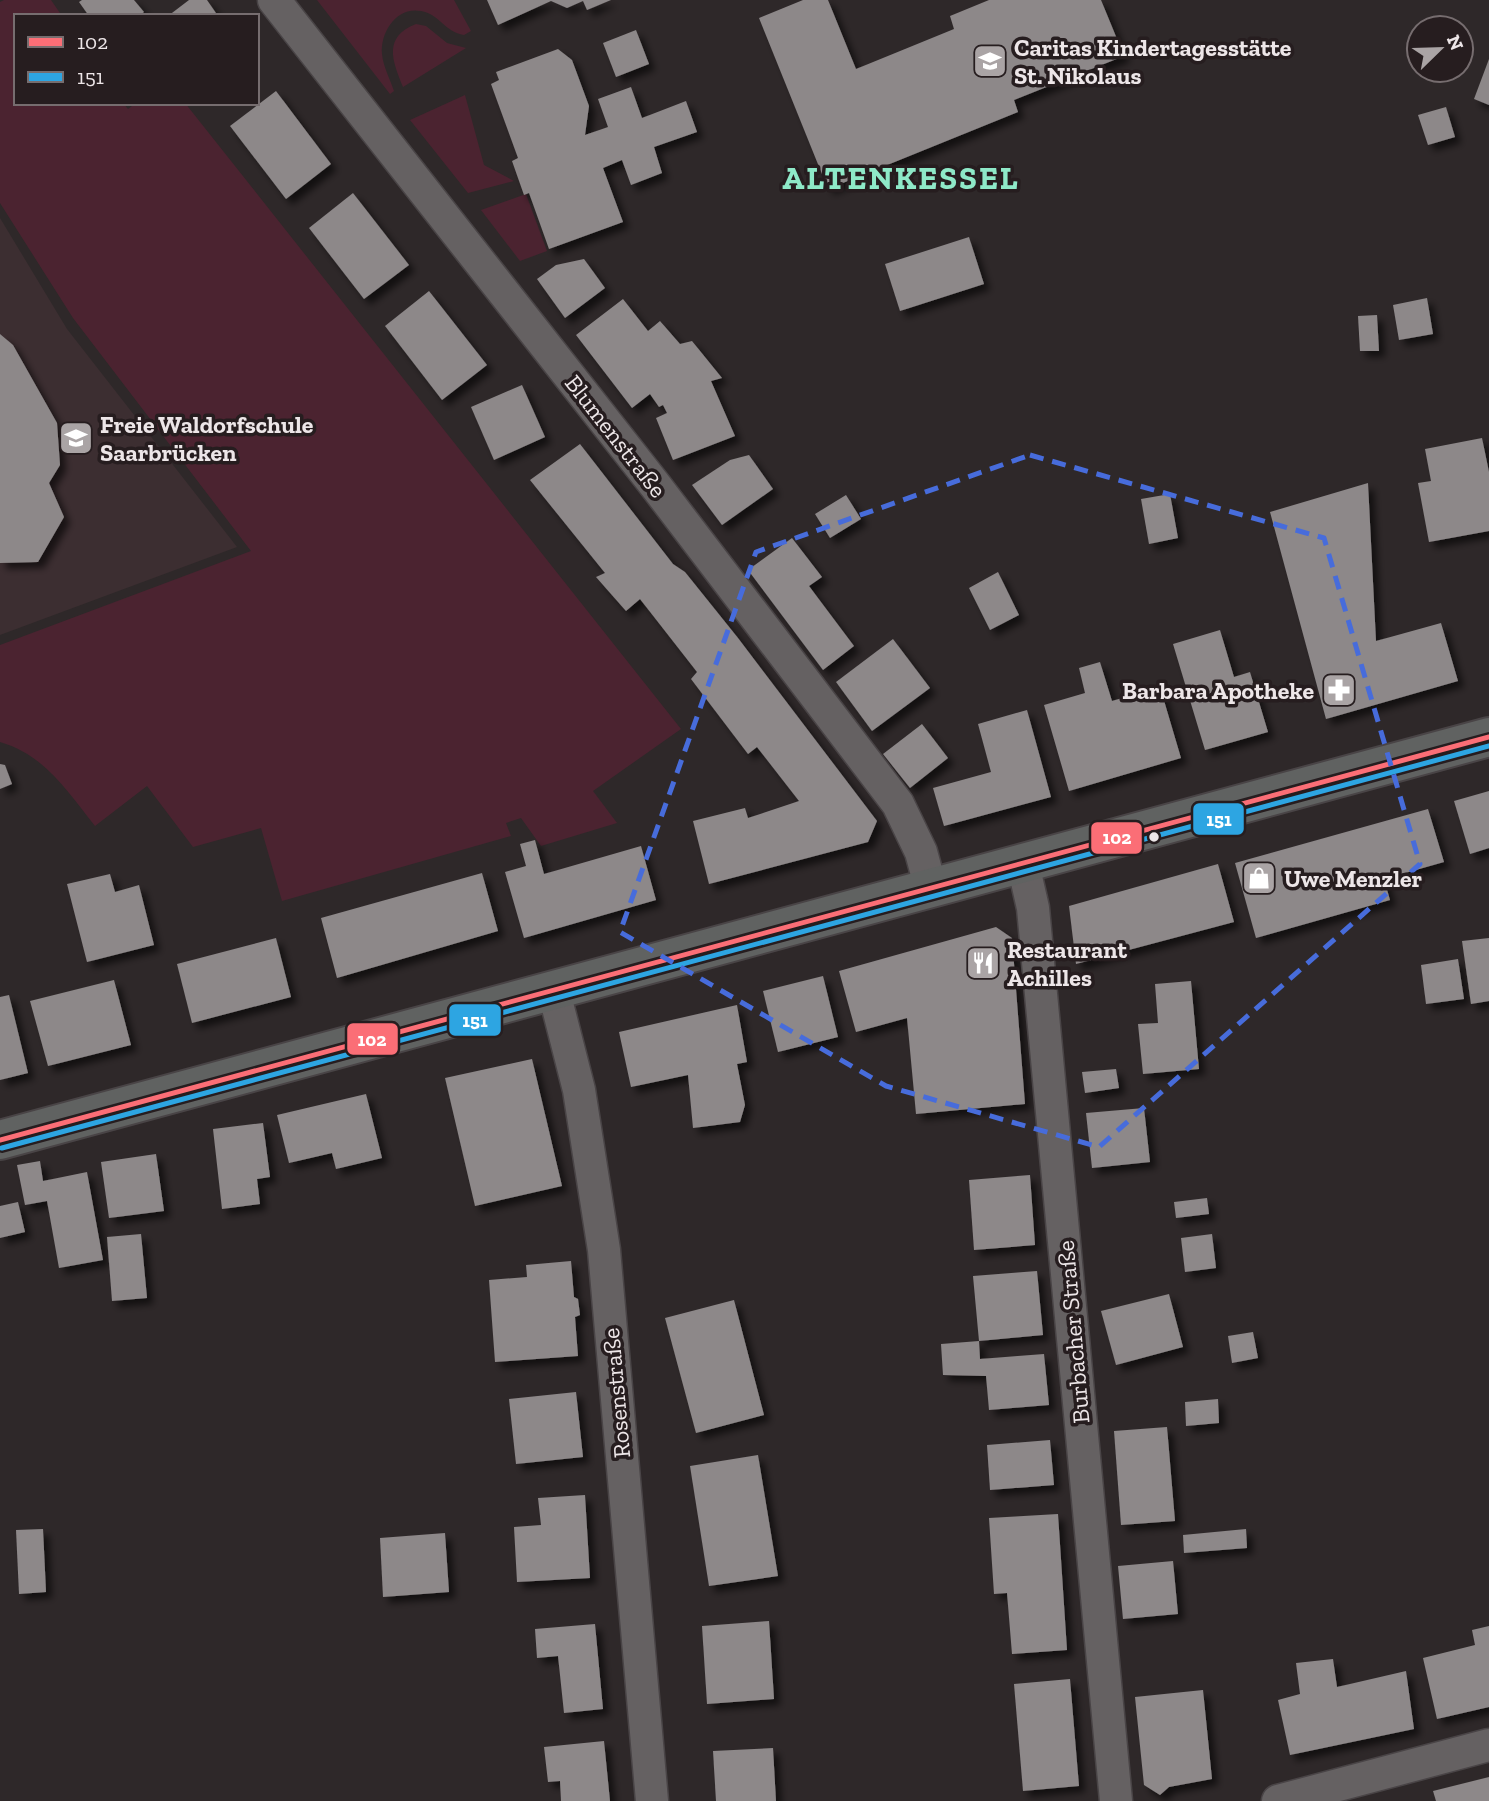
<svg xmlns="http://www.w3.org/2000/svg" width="1489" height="1801" viewBox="0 0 1489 1801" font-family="'Zilla Slab',serif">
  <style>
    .built { fill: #3c2e31 }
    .green { fill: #4b2330 }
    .building { fill: #8d8889; filter: url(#shadow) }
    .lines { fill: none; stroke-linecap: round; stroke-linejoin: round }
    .street-casing { stroke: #494446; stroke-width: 35 }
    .secondary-casing { stroke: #494446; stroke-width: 42 }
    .street { stroke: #656162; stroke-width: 32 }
    .secondary { stroke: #606261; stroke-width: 38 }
    .bus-1-casing { stroke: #261d1f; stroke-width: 10 }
    .bus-2-casing { stroke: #261d1f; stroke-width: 10 }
    .bus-1 { stroke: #fb6e76; stroke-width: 5 }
    .bus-2 { stroke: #2da5e2; stroke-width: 5 }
    .marked { fill: none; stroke: #476cdb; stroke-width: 5; stroke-dasharray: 14 9; stroke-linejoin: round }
    .bus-dot { fill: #ede6e8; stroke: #261d1f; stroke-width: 2.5 }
    .labels { text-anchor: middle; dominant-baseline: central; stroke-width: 7; stroke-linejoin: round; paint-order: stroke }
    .poi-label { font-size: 24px; font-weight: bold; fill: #ede6e8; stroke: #261d1f; text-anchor: start }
    .street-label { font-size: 24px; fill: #ede6e8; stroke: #261d1f }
    .district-label { font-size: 32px; font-weight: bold; letter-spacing: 2px; fill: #8ee9c8; stroke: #261d1f }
    .line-badge { stroke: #261d1f; stroke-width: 2.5 }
    .badge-label { font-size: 19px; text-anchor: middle; font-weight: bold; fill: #fff }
  </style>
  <defs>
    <filter id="shadow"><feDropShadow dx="6" dy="6" stdDeviation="3.5" flood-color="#0009"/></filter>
  </defs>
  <rect width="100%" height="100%" fill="#2e2829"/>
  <polygon class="built" points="0,218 67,329 237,547 0,635"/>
  <g class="green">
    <path d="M4 0H51L62 16H16V103H123L128 109 136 103H185L681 729 593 791 617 823 541 846 521 818 506 823 511 836 282 901 261 828 193 847 147 786 95 826C67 791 45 755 0 742V645L251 551 73 318 0 203V2Z"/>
    <path d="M317 0H454L471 31 464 35C445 32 439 14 421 11 397 6 380 32 382 54 383 66 390 79 394 91L390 94Z"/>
    <path d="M416 24 426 26 447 43 466 48 403 87C392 60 383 37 416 24Z"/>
    <polygon points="465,95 484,165 514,181 468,193 410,120"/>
    <polygon points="526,194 547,251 520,261 481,210"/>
  </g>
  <g class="building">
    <polygon points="82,0 134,0 144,12 139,16 89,16 79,2"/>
    <polygon points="189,0 207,0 218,16 168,16"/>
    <polygon points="487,0 611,0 587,10 583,1 567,8 551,1 498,25"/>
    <polygon points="803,0 828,0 856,69 954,29 950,16 989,0 1101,0 1124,56 1014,100 1018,112 828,189 759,18"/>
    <polygon points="636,30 649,64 616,77 603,43"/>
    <polygon points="558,49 572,60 589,106 585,135 608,127 598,99 631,87 642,118 686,101 697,132 654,147 662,173 631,185 622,160 603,168 623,222 549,249 529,193 524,195 512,161 518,158 491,84 499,80 496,72"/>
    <polygon points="1489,59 1489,105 1474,99"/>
    <polygon points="276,91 331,164 286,199 230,126"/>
    <polygon points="1446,107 1455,137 1428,145 1418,115"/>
    <polygon points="353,193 409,265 364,299 309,228"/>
    <polygon points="969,237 984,284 900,311 885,264"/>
    <polygon points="584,259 605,288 565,318 537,279 556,265"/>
    <polygon points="429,291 487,365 442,400 385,326"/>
    <polygon points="1427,298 1433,334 1399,340 1393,305"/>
    <polygon points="623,299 648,331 660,321 680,344 692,341 722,378 711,381 735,436 673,460 656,418 667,413 663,405 659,407 650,394 632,408 576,335"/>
    <polygon points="1377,315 1379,351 1360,351 1358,316"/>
    <polygon points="0,334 13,345 57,423 60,465 49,483 64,517 38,562 0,563"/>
    <polygon points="522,385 545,437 494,460 471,407"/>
    <polygon points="1482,438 1489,472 1489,531 1429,542 1418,483 1431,481 1425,449"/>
    <polygon points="580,444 673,564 685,572 738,638 877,821 868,842 709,884 693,821 745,808 748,818 799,801 757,747 748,754 691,679 697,672 640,599 626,611 596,577 605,573 530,480"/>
    <polygon points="749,455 773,489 722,525 692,485 730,460"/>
    <polygon points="1368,483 1376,641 1441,623 1458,681 1326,719 1270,512"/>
    <polygon points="1170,494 1178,538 1149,544 1141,499"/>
    <polygon points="846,495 861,519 830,538 815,514"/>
    <polygon points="792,538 822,577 809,586 854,646 823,670 748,570"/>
    <polygon points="998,572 1019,615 990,630 969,588"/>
    <polygon points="1220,630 1234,677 1250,672 1268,732 1205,750 1173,644"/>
    <polygon points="893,639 930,688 872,731 836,682"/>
    <polygon points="1100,662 1112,701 1160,687 1181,758 1069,791 1044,705 1085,693 1079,668"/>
    <polygon points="1027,710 1051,797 944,826 933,788 991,772 978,724"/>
    <polygon points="922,724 948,758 910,788 883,754"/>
    <polygon points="0,764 5,765 12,784 0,789"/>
    <polygon points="1489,791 1489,848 1470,854 1454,801"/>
    <polygon points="1428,809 1444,862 1384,879 1390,900 1256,938 1235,863"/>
    <polygon points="535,840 544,874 641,846 656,900 524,938 505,872 526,866 520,844"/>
    <polygon points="1218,864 1234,922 1076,964 1069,906"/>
    <polygon points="482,873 498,931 337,978 321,918"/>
    <polygon points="110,874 115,892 139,885 154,945 87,962 67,884"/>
    <polygon points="996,927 1012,938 1025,1104 916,1114 907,1018 856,1032 839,971"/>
    <polygon points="276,938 291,997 192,1023 177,964"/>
    <polygon points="1489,938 1489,1001 1471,1004 1462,941"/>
    <polygon points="1458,959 1464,999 1426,1004 1421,965"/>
    <polygon points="823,976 838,1037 778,1052 763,991"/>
    <polygon points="114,980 131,1045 48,1066 30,1001"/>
    <polygon points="1191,981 1199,1069 1143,1074 1138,1024 1158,1023 1155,984"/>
    <polygon points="9,995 28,1073 0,1080 0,997"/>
    <polygon points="737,1005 747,1062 737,1064 745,1105 740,1122 693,1128 688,1075 631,1087 619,1032"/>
    <polygon points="532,1059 562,1186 475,1206 445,1078"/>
    <polygon points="1116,1069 1119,1088 1085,1093 1082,1072"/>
    <polygon points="366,1094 382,1158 336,1169 332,1153 289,1163 277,1115"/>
    <polygon points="1144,1108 1150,1162 1092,1168 1086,1113"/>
    <polygon points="263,1123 270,1177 257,1179 260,1204 222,1209 213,1129"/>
    <polygon points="156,1154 164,1211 109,1218 101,1162"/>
    <polygon points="40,1161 43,1181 87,1172 103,1260 59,1268 47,1201 25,1205 17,1165"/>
    <polygon points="1030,1175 1035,1245 974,1250 969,1180"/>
    <polygon points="1207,1198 1209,1214 1176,1218 1174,1202"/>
    <polygon points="18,1202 25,1232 0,1238 0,1206"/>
    <polygon points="141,1234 147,1298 112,1301 107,1237"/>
    <polygon points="1212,1234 1216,1268 1185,1272 1181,1238"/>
    <polygon points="571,1261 574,1297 578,1299 580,1315 575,1317 578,1356 495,1362 489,1280 527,1277 526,1265"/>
    <polygon points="1037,1271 1043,1335 979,1341 973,1276"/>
    <polygon points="1169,1294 1183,1347 1116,1365 1101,1311"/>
    <polygon points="734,1300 764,1415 696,1433 665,1318"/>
    <polygon points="1253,1332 1258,1358 1232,1363 1228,1336"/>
    <polygon points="979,1341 980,1359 1044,1354 1049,1405 989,1410 986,1376 943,1375 941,1344"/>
    <polygon points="576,1392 583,1457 516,1464 509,1399"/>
    <polygon points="1218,1399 1219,1423 1186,1426 1185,1402"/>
    <polygon points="1167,1427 1175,1521 1121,1525 1114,1431"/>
    <polygon points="1050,1440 1054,1485 990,1490 987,1445"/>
    <polygon points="758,1455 778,1576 709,1586 690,1466"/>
    <polygon points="585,1495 590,1578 517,1582 514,1527 541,1525 538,1498"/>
    <polygon points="1058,1514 1067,1650 1012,1654 1007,1593 994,1594 989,1518"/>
    <polygon points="43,1529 46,1592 19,1594 16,1530"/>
    <polygon points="1246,1529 1247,1548 1184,1553 1183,1535"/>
    <polygon points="445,1533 449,1592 383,1597 380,1538"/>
    <polygon points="1173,1561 1178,1614 1123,1619 1118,1566"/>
    <polygon points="769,1621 774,1699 707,1704 702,1626"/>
    <polygon points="595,1624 603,1709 564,1713 558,1656 537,1658 535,1629"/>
    <polygon points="1489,1626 1489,1707 1437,1719 1423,1658 1475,1645 1472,1630"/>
    <polygon points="1333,1659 1337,1687 1406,1671 1414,1729 1290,1755 1278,1700 1300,1694 1296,1663"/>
    <polygon points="1070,1679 1079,1786 1023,1791 1014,1684"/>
    <polygon points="1203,1690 1212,1779 1169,1787 1160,1795 1144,1785 1135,1697"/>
    <polygon points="604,1741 610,1801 561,1801 560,1781 548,1782 544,1747"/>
    <polygon points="773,1748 776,1801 716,1801 713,1751"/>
    <polygon points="1489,1777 1489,1801 1436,1801 1433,1791"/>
  </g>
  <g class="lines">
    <g class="street-casing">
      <g id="street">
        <polyline points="274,0 655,485 898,804 921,852 931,889"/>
        <polyline points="1023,864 1033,908 1116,1801"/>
        <polyline points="553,988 579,1090 604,1250 652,1801"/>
        <polyline points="1278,1801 1489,1745"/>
      </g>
    </g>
    <g class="secondary-casing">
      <polyline id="secondary" points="0,1140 1489,737"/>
    </g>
    <use href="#street" class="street"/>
    <use href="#secondary" class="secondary"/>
    <g class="bus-1-casing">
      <polyline id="bus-1" points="0,1140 1489,737"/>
    </g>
    <g class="bus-2-casing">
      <polyline id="bus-2" points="2,1148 1489,746"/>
    </g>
    <use href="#bus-1" class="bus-1"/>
    <use href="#bus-2" class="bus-2"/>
  </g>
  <path class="marked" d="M1030 455 1324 538 1420 864 1099 1147 886 1086 620 932 756 552Z"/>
  <defs>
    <g id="school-square" transform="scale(1.75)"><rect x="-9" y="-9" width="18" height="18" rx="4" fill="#aaa4a5" stroke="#261d1f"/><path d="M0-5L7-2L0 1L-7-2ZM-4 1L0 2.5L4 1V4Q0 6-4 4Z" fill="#fff"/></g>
    <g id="pharmacy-square" transform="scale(1.75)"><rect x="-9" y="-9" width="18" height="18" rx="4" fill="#aaa4a5" stroke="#261d1f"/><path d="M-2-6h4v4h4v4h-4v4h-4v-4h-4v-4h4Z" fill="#fff"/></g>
    <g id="shop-square" transform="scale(1.75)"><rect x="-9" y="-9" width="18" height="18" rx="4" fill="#aaa4a5" stroke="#261d1f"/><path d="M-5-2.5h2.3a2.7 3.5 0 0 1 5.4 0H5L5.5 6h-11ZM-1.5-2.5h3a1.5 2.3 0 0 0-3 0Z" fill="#fff"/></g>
    <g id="restaurant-square" transform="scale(1.75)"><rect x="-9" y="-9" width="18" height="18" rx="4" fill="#aaa4a5" stroke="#261d1f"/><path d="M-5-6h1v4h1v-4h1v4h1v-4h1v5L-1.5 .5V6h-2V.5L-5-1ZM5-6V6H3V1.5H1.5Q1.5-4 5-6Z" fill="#fff"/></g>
  </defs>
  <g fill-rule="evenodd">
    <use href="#school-square" x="990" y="61"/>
    <use href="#school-square" x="76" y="438"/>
    <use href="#pharmacy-square" x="1339" y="690"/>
    <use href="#shop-square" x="1259" y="878"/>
    <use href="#restaurant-square" x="983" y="963"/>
  </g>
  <circle class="bus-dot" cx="1154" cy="837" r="6"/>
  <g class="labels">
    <g class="poi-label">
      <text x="1014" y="47">Caritas Kindertagesstätte<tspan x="1014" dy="28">St. Nikolaus</tspan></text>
      <text x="100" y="424">Freie Waldorfschule<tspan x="100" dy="28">Saarbrücken</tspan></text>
      <text x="1314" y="690" text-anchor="end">Barbara Apotheke</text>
      <text x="1284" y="878">Uwe Menzler</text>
      <text x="1007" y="949">Restaurant<tspan x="1007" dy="28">Achilles</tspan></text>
    </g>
    <g class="street-label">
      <text transform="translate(616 436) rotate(52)">Blumenstraße</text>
      <text transform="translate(1073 1332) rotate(-95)">Burbacher Straße</text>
      <text transform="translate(616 1393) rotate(-95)">Rosenstraße</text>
    </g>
    <g class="district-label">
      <text x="901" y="178">ALTENKESSEL</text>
    </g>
  </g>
  <g class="line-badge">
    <rect x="1192" y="802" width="53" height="34" rx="7" fill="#2da5e2"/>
    <rect x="1090" y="821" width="53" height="34" rx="7" fill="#fb6e76"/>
    <rect x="448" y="1003" width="54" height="34" rx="7" fill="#2da5e2"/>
    <rect x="346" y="1022" width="53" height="34" rx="7" fill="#fb6e76"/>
  </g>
  <g class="badge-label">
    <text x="1219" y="826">151</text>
    <text x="1117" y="844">102</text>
    <text x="475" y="1027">151</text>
    <text x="372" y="1046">102</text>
  </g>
  <rect x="14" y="14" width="245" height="91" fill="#261d1f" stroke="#766d6f" stroke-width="2"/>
  <rect x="28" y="37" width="35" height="10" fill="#fb6e76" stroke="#766d6f" stroke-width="2"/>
  <text x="77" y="49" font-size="21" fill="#ede6e8">102</text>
  <rect x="28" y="72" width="35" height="10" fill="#2da5e2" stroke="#766d6f" stroke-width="2"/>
  <text x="77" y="84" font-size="21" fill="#ede6e8">151</text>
  <g transform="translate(1440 49) rotate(67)"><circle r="33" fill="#261d1f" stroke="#766d6f" stroke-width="2"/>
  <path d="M0-5L12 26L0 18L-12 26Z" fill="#aaa4a5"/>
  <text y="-10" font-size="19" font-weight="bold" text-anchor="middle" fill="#ede6e8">N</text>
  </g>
</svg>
